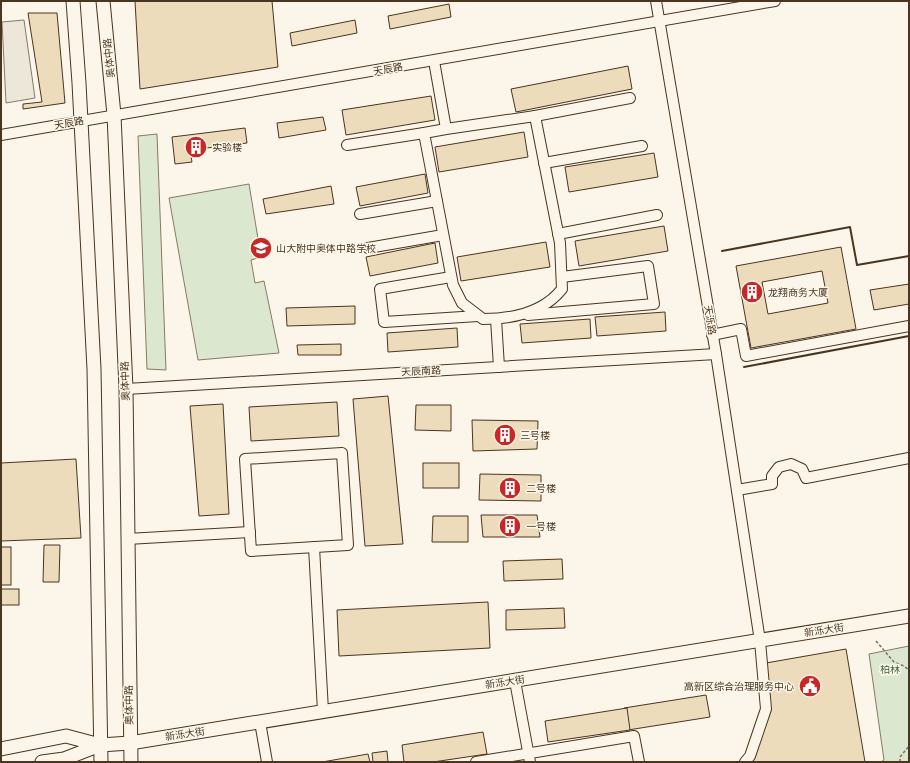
<svg xmlns="http://www.w3.org/2000/svg" width="910" height="763" viewBox="0 0 910 763" font-family="Poppins,'Noto Sans SC',sans-serif">
  <style>
    .green { fill: #dce7d0; stroke: #887966 }
    .parking { fill: #ede7d9; stroke: #887966 }
    .building { fill: #ecdcbc; stroke: #4a3520; fill-rule: evenodd }
    .lines { fill: none; stroke-linecap: round; stroke-linejoin: round }
    .minor-casing { stroke: #4a3520; stroke-width: 12 }
    .major-casing { stroke: #4a3520; stroke-width: 15 }
    .path { stroke: #7f6f5c; stroke-width: 1.5; stroke-dasharray: 3 2; stroke-linecap: butt }
    .minor { stroke: #fbf6e9; stroke-width: 10 }
    .major { stroke: #fbf6e9; stroke-width: 13 }
    .wall { stroke: #4a3520; stroke-width: 2 }
    .labels { text-anchor: middle; dominant-baseline: central; stroke-width: 3; stroke-linejoin: round; paint-order: stroke }
    .street-label { font-size: 10px; fill: #4a3520; stroke: #fbf6e9 }
    .poi-label { font-size: 10px; fill: #4a3520; stroke: #fbf6e9; text-anchor: start }
    .park-label { font-size: 10px; fill: #436837; stroke: #fbf6e9 }
  </style>
  <rect width="100%" height="100%" fill="#fbf6e9"/>
  <g class="green">
    <polygon points="157,134 166,370 147,369 138,136"/>
    <polygon points="249,184 261,257 251,260 255,283 264,281 279,353 198,360 169,198"/>
    <polygon points="909,646 909,762 881,762 884,760 869,654"/>
  </g>
  <polygon class="parking" points="24,20 35,98 6,103 2,22"/>
  <g class="building">
    <polygon points="135,1 272,1 278,67 140,89"/>
    <polygon points="449,4 451,17 390,29 388,16"/>
    <polygon points="28,13 57,13 65,103 23,109 23,104 42,102"/>
    <polygon points="355,20 357,33 292,46 290,33"/>
    <polygon points="628,66 632,89 516,112 511,89"/>
    <polygon points="431,96 435,120 346,135 342,110"/>
    <polygon points="323,117 326,130 279,138 277,123"/>
    <polygon points="245,128 247,143 190,150 192,162 175,164 172,137"/>
    <polygon points="524,132 528,157 439,172 435,147"/>
    <polygon points="654,153 658,177 569,192 565,167"/>
    <polygon points="425,174 428,193 360,206 356,187"/>
    <polygon points="331,186 334,204 266,214 263,199"/>
    <polygon points="664,226 668,251 579,266 575,241"/>
    <polygon points="546,242 550,267 461,281 457,257"/>
    <polygon points="435,243 438,263 370,276 366,257"/>
    <path d="M841 247 856 329 751 348 736 266ZM822 271 828 303 768 314 762 282Z"/>
    <polygon points="909,284 909,304 874,310 870,290"/>
    <polygon points="355,306 355,324 287,326 286,308"/>
    <polygon points="665,312 666,331 597,336 595,317"/>
    <polygon points="590,319 591,338 522,343 520,324"/>
    <polygon points="457,328 458,347 388,352 387,333"/>
    <polygon points="341,344 341,355 298,355 297,345"/>
    <polygon points="388,396 403,544 365,546 353,399"/>
    <polygon points="337,402 339,436 251,441 249,407"/>
    <polygon points="223,404 229,514 199,516 190,406"/>
    <polygon points="416,405 451,405 451,431 415,430"/>
    <polygon points="472,420 538,421 537,449 473,451"/>
    <polygon points="76,459 81,538 1,541 1,463"/>
    <rect x="423" y="463" width="36" height="25"/>
    <polygon points="480,474 541,475 541,501 479,500"/>
    <polygon points="481,515 537,515 540,537 483,537"/>
    <polygon points="433,516 468,516 468,542 432,542"/>
    <polygon points="44,545 60,545 59,582 43,582"/>
    <rect x="1" y="547" width="10" height="38"/>
    <polygon points="562,559 563,579 504,581 503,561"/>
    <rect x="1" y="589" width="18" height="16"/>
    <polygon points="488,602 490,648 339,656 337,610"/>
    <polygon points="564,608 565,628 506,630 506,610"/>
    <polygon points="846,649 865,762 752,762 767,709 766,663"/>
    <polygon points="706,695 710,717 628,730 624,708"/>
    <polygon points="627,708 630,730 548,742 545,721"/>
    <polygon points="483,732 487,754 433,762 404,762 402,745"/>
    <polygon points="387,751 388,762 373,762 372,753"/>
    <polygon points="368,754 370,762 322,762"/>
  </g>
  <g class="lines">
    <g class="minor-casing">
      <g id="minor">
        <polyline points="656,1 716,354 760,641 766,709 750,756 745,762"/>
        <path d="M434 61 446 129 424 133 453 285 462 303 483 319C512 319 543 313 562 289L560 243 535 116 446 129"/>
        <polyline points="535,116 630,98"/>
        <polyline points="1,135 775,1"/>
        <polyline points="347,145 424,133"/>
        <polyline points="544,163 642,146"/>
        <polyline points="360,214 437,201"/>
        <polyline points="558,234 657,215"/>
        <polyline points="368,248 443,235"/>
        <polyline points="451,277 380,289 384,322 478,316"/>
        <polyline points="528,315 654,304 648,266 562,277"/>
        <polyline points="496,319 499,367"/>
        <polyline points="712,335 741,329 746,356 909,326"/>
        <polyline points="126,389 716,354"/>
        <polygon points="342,453 348,545 251,551 245,459"/>
        <polyline points="737,490 772,484 772,476 779,467 791,464 802,469 806,478 909,458"/>
        <polyline points="127,539 250,532"/>
        <polyline points="314,547 323,711"/>
        <polyline points="515,681 530,762"/>
        <polyline points="260,722 267,762"/>
        <polyline points="476,762 634,736 639,762"/>
      </g>
    </g>
    <g class="major-casing">
      <g id="major">
        <polyline points="73,1 79,83 94,369 101,762"/>
        <polyline points="103,1 114,115 126,389 131,762"/>
        <polyline points="1,749 66,736 100,745"/>
        <polyline points="42,762 64,759 100,745 130,743 909,616"/>
      </g>
    </g>
    <g class="path">
      <polyline points="876,641 894,662 904,666 909,670"/>
      <polyline points="900,762 900,757 909,746"/>
    </g>
    <use href="#minor" class="minor"/>
    <use href="#major" class="major"/>
    <g class="wall">
      <polyline points="722,251 850,227 857,265 909,256"/>
      <polyline points="744,367 909,336"/>
    </g>
  </g>
  <defs>
    <g id="building-disc" transform="scale(1.15)"><circle r="9.5" fill="#c62828" stroke="#fbf6e9"/><path d="M-4-6H4V6H1V3H-1V6H-4ZM-2.5-4.3h1.7v1.8h-1.7ZM.8-4.3h1.7v1.8H.8ZM-2.5-1h1.7V.8h-1.7ZM.8-1h1.7V.8H.8Z" fill="#fff"/></g>
    <g id="school-disc" transform="scale(1.15)"><circle r="9.5" fill="#c62828" stroke="#fbf6e9"/><path d="M0-5L7-2L0 1L-7-2ZM-4 1L0 2.5L4 1V4Q0 6-4 4Z" fill="#fff"/></g>
    <g id="civic-disc" transform="scale(1.15)"><circle r="9.5" fill="#c62828" stroke="#fbf6e9"/><path d="M-.6-6.5H3V-4.5H.6V-3L4-1V1h2V6H-6V1h2V-1L-.6-3ZM-1.2 2.5V6h2.4V2.5Z" fill="#fff"/></g>
  </defs>
  <g fill-rule="evenodd">
    <use href="#building-disc" x="196" y="147"/>
    <use href="#school-disc" x="261" y="248"/>
    <use href="#building-disc" x="752" y="292"/>
    <use href="#building-disc" x="505" y="435"/>
    <use href="#building-disc" x="510" y="488"/>
    <use href="#building-disc" x="510" y="526"/>
    <use href="#civic-disc" x="810" y="686"/>
  </g>
  <g class="labels">
    <g class="street-label">
      <text transform="translate(109 58) rotate(-96)">奥体中路</text>
      <text transform="translate(388 69) rotate(-10)">天辰路</text>
      <text transform="translate(69 123) rotate(-10)">天辰路</text>
      <text transform="translate(710 320) rotate(81)">天泺路</text>
      <text transform="translate(421 371) rotate(-3)">天辰南路</text>
      <text transform="translate(125 381) rotate(-92)">奥体中路</text>
      <text transform="translate(824 630) rotate(-9)">新泺大街</text>
      <text transform="translate(505 682) rotate(-9)">新泺大街</text>
      <text transform="translate(129 705) rotate(-91)">奥体中路</text>
      <text transform="translate(185 734) rotate(-9)">新泺大街</text>
    </g>
    <g class="poi-label">
      <text x="212" y="147">实验楼</text>
      <text x="276" y="248">山大附中奥体中路学校</text>
      <text x="768" y="292">龙翔商务大厦</text>
      <text x="520" y="435">三号楼</text>
      <text x="526" y="488">二号楼</text>
      <text x="526" y="526">一号楼</text>
      <text x="794" y="686" text-anchor="end">高新区综合治理服务中心</text>
    </g>
    <g class="park-label">
      <text x="890" y="669">柏林</text>
    </g>
  </g>
  <rect width="910" height="763" fill="none" stroke="#4a3520" stroke-width="4"/>
</svg>
